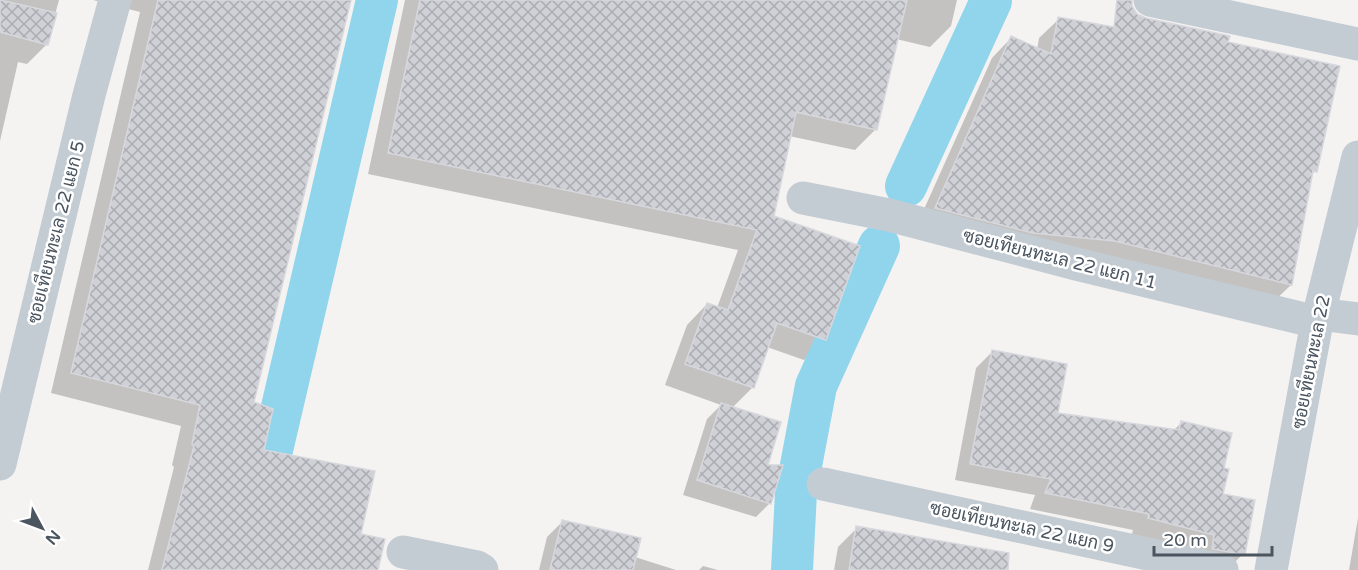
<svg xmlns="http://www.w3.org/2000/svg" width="1358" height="570" viewBox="0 0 1358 570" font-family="'Varela Round',Sarabun,sans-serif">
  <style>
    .shadow { fill: #0003 }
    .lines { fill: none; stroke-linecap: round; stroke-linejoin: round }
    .canal { stroke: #91d5ec; stroke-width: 42 }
    .building { fill: url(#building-cross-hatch); stroke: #d7d8dd; stroke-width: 1.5 }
    .street { stroke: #c4ccd3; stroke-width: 33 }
    .labels { text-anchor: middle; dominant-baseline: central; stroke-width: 5; stroke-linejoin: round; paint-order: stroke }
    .street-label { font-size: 18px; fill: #4a5560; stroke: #fff }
  </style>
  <defs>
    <pattern id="building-cross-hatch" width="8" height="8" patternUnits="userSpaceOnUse" patternTransform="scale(1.5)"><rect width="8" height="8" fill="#cfd1d6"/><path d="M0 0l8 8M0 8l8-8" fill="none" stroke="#aaacb1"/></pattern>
  </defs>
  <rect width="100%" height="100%" fill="#f5f3f2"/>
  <g class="shadow">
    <polygon points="0,0 59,0 47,44 27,64 18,62 0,141"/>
    <polygon points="93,0 350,0 252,403 262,451 359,536 377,570 148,570 174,467 172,465 181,426 51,393 140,12"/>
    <polygon points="405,0 957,0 951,26 930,47 896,39 876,129 855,150 789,136 772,217 858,247 825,340 804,360 767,347 752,388 732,408 766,467 770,503 756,517 683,495 707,419 721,405 665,385 687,325 707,304 717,308 738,250 368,174"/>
    <polygon points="1059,19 1117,29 1227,43 1315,171 1310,176 1291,285 1271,304 916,227 992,58 1011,38 1037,50 1039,38"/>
    <polygon points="992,352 1056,414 1174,430 1181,423 1222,469 1221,495 1243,554 1227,570 1132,534 1133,530 1030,509 1035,495 955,480 976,368"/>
    <polygon points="1358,518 1358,570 1349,570"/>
    <polygon points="562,522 635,557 676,570 539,570 547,537"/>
    <polygon points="857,528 949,570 834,570 838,547"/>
    <polygon points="703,566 718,570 699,570"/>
  </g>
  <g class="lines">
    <g class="canal">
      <polyline points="906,186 991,1"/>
      <polyline points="244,570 377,0"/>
      <polyline points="792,570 796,492 816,386 879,246"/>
    </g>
  </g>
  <g class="building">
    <polygon points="0,0 57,13 48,45 0,32"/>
    <polygon points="158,0 351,0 254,402 273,409 264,450 375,471 361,534 385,539 378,570 162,570 194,446 192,444 200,405 71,373"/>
    <polygon points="420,0 907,0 877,130 796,112 774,216 860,246 826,340 777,323 754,388 685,364 707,303 728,310 757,230 388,153"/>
    <polygon points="1117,0 1132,0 1132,6 1137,14 1146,18 1230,36 1228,42 1340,66 1317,172 1313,171 1292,285 1115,241 1033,233 935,208 1011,36 1051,54 1058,17 1114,27"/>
    <polygon points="992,350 1067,364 1058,413 1179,430 1181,421 1232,433 1224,468 1229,469 1223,494 1255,500 1245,555 1212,549 1214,535 1148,518 1149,514 1045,493 1051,479 970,464"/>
    <polygon points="721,403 781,422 768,465 783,465 771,504 697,480"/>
    <polygon points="562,520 641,538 633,570 550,570"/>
    <polygon points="856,526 1009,553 1008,570 849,570"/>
  </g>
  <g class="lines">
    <g class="street">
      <polyline points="1150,0 1358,44"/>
      <polyline points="803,198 889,215 1076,264 1317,322"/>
      <polyline points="1319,314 1358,319"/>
      <polyline points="0,464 89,95 115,0"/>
      <polyline points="823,484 1222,570"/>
      <polyline points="403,552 477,567 482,570"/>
      <polyline points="1271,570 1317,322 1358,157"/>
    </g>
  </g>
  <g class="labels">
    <g class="street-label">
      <text transform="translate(56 232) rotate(-76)">ซอยเทียนทะเล 22 แยก 5</text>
      <text transform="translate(1060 259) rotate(14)">ซอยเทียนทะเล 22 แยก 11</text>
      <text transform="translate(1311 362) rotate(-79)">ซอยเทียนทะเล 22</text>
      <text transform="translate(1022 527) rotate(12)">ซอยเทียนทะเล 22 แยก 9</text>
    </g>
  </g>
  <g transform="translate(42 528) rotate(131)" stroke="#ffffff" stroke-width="4.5" paint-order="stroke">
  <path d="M0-4.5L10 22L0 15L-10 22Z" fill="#4a5560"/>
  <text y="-9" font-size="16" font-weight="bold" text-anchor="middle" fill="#4a5560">N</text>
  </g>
  <path d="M1154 546v9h118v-9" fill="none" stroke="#4a5560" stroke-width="3"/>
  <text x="1163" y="546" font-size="18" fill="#4a5560" stroke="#ffffff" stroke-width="4.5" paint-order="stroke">20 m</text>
</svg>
